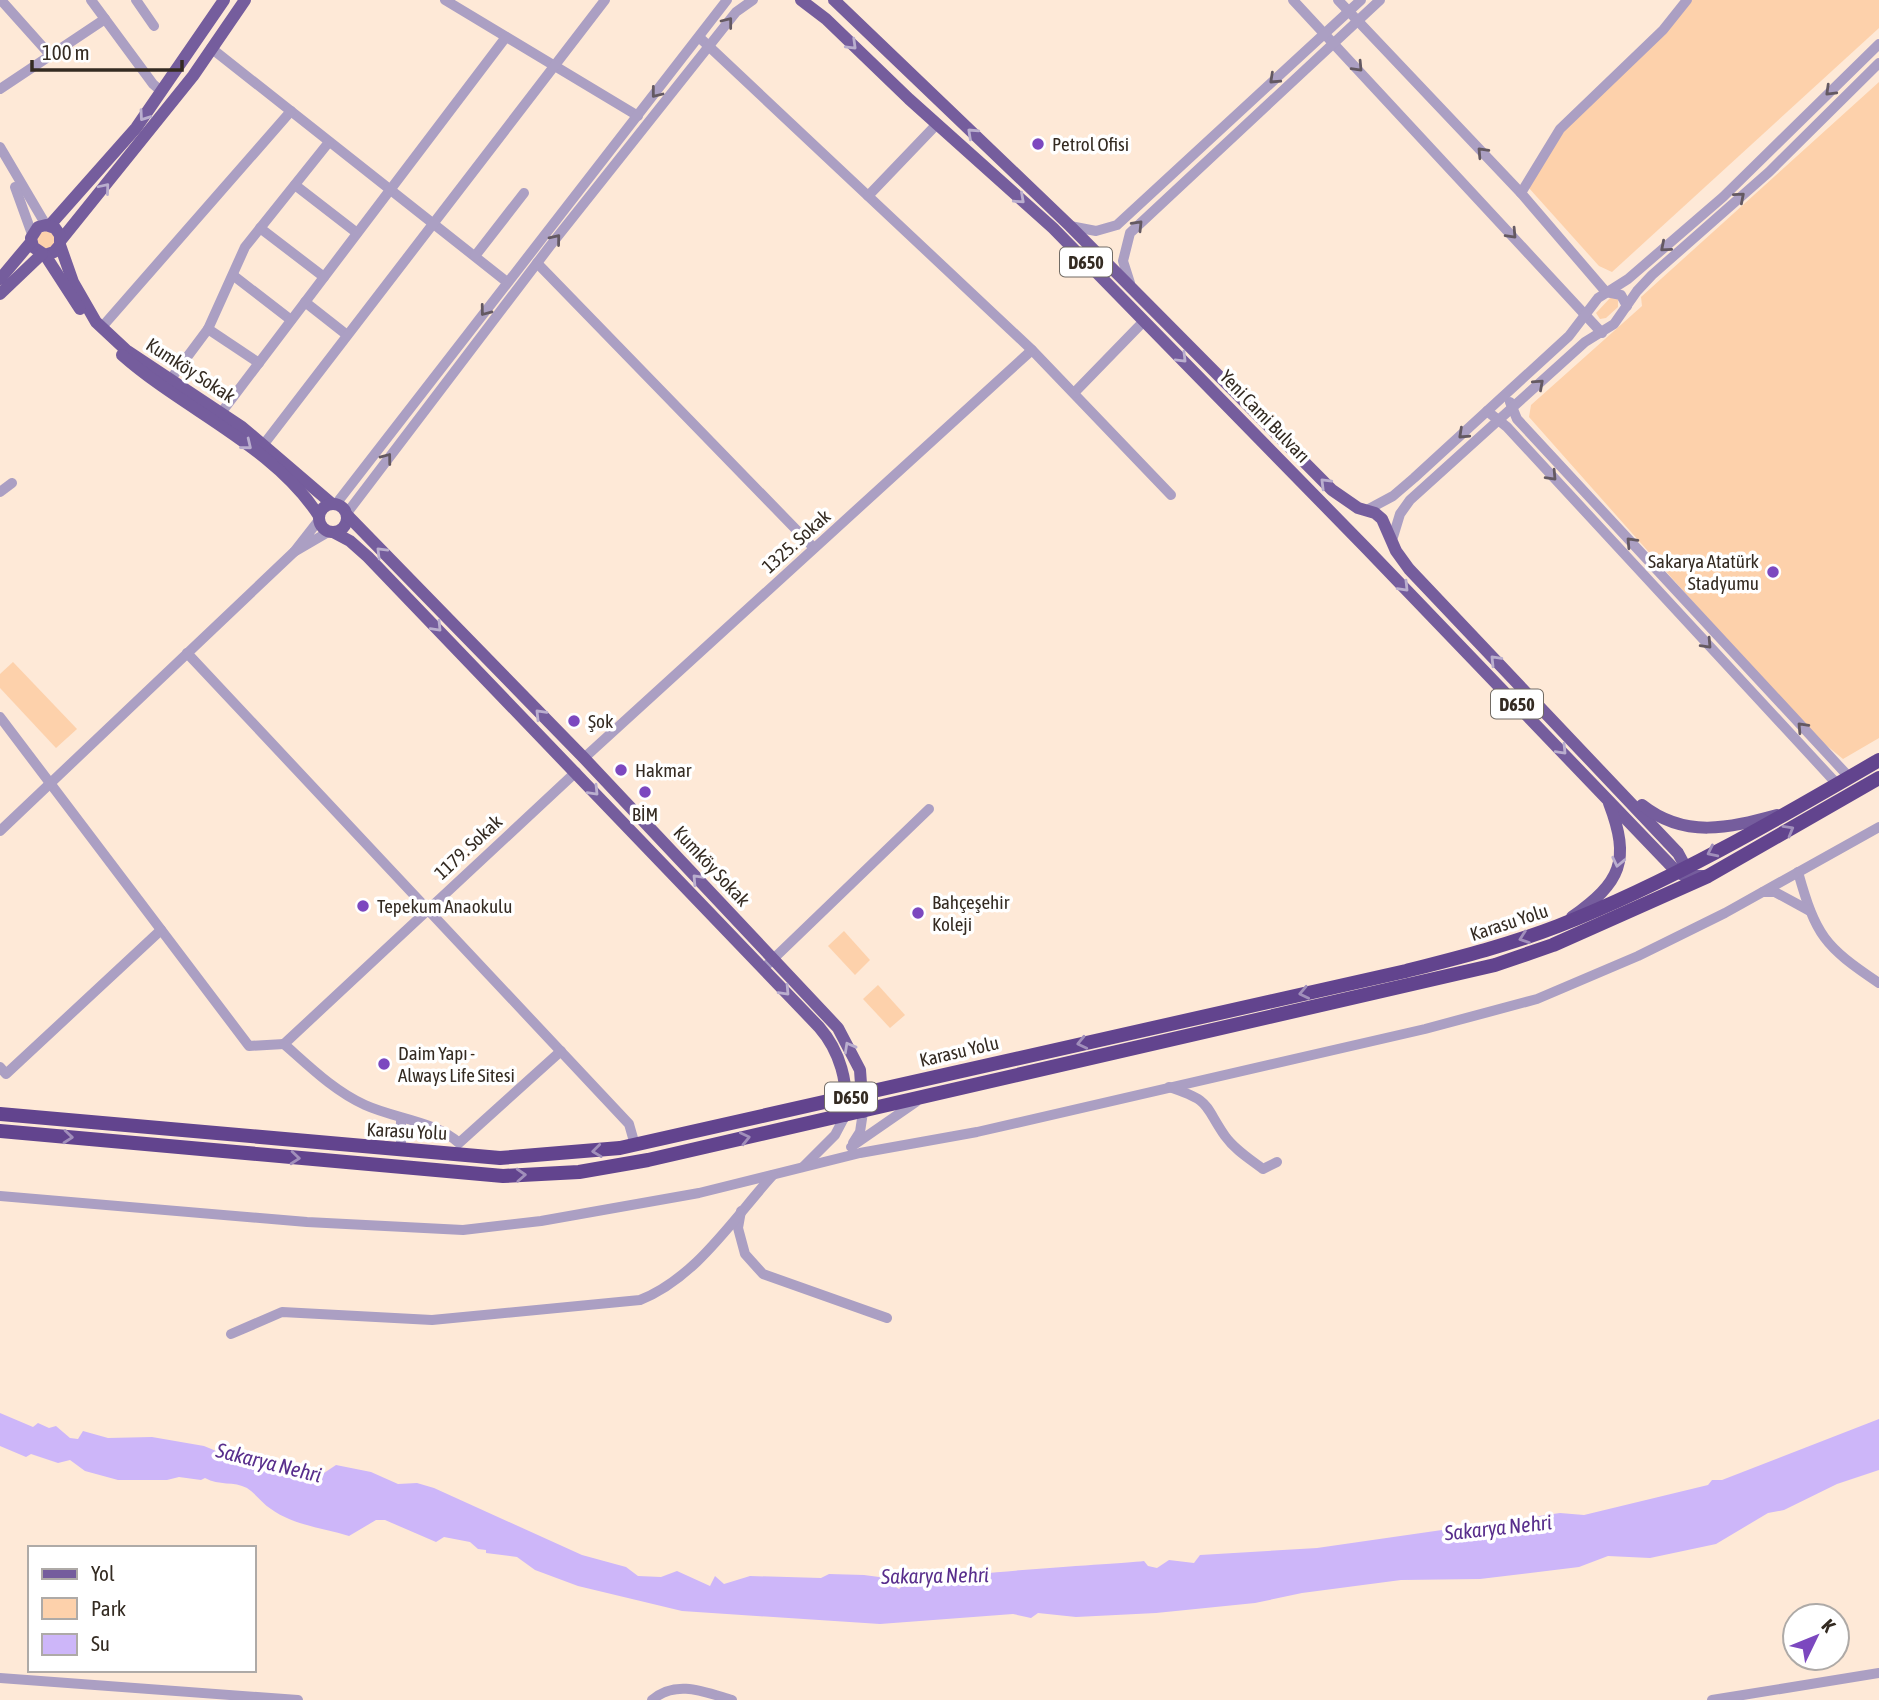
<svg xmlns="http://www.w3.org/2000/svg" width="1879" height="1700" viewBox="0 0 1879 1700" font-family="'Asap Condensed',sans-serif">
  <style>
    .green { fill: #fdd1ab }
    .water { fill: #cdb6f9 }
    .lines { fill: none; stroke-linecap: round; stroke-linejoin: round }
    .minor { stroke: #ab9fc3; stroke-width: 10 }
    .major { stroke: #755d9d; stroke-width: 12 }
    .highway { stroke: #62448e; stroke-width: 14 }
    .oneway { stroke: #645962 }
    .oneway2 { stroke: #baaece }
    .oneway3 { stroke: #a18fbb }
    .poi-dot { fill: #7c48bf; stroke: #fff; stroke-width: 2.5 }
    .labels { text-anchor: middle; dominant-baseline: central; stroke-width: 7; stroke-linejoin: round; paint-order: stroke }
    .shield { fill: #fff; stroke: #716b64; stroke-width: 2 }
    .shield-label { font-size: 18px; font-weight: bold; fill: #342b22 }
    .poi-label { font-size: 19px; fill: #342b22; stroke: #fff; text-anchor: start }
    .street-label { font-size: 19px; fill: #342b22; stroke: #fff }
    .water-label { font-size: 21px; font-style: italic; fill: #582e8c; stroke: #fff }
  </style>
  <rect width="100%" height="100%" fill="#fee9d7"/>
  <g class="green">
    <polygon points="1686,0 1879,0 1879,28 1612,272 1599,266 1528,187 1551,143"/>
    <polygon points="1879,82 1879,738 1843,759 1804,727 1529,417 1531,405 1642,306 1641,297"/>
    <circle cx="46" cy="240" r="9"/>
    <polygon points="1611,297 1618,299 1618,307 1606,318 1600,319 1596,313"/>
    <polygon points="13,662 77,729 56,748 0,688 0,674"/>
    <polygon points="844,931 870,960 855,975 828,946"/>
    <polygon points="878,985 905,1015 890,1028 863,999"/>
  </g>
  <path class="water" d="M0 1413 33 1427 38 1423 49 1428 56 1426 70 1438 78 1439 83 1431 108 1438 152 1437 204 1446 253 1466 270 1459 324 1473 336 1465 371 1472 398 1484 417 1483 434 1488 582 1555 626 1567 638 1576 661 1577 677 1571 710 1586 715 1576 724 1584 750 1576 821 1578 829 1574 864 1575 879 1577 899 1589C911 1574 1109 1565 1144 1561L1148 1566 1157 1568 1169 1560 1194 1563 1200 1555 1317 1548 1560 1513 1584 1515 1708 1485 1712 1480H1722L1879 1419V1470L1837 1484 1784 1510 1768 1513 1716 1544 1650 1558 1608 1556 1579 1567 1480 1579 1401 1580 1302 1593 1255 1603 1156 1613 1076 1617 1038 1613 1031 1618 1013 1614 880 1624 682 1611 578 1586 535 1570 517 1557 486 1553V1550L478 1549 470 1542 444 1537 436 1542 385 1520H376L349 1536C323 1528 293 1525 271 1509 262 1503 256 1494 247 1488 234 1481 219 1486 205 1478L201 1480 179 1477 167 1480H118L85 1471 70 1460 58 1463 31 1454 26 1457 0 1446Z"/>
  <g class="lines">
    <g class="minor">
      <polyline points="1,0 51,56"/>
      <polyline points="91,0 153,84 161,91"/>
      <polyline points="136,0 154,26"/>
      <polyline points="445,0 638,116"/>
      <polyline points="1293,0 1602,333"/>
      <polyline points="1338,0 1521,193 1606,292 1621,295 1627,306"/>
      <polyline points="700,38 1032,350 1171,495"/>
      <polyline points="211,48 507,282"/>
      <polyline points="0,89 105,19"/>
      <polyline points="0,147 46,225"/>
      <polyline points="295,185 357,233"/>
      <polyline points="15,187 32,234"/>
      <polyline points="1521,193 1560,129 1663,30 1687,0"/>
      <polyline points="868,196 937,124"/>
      <polyline points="1070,226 1096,231 1117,225 1361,0"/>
      <polyline points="260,228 324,277"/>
      <polyline points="475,256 524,193"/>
      <polyline points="537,263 814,548"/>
      <polyline points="234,276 291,320"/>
      <polyline points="1130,283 1123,261 1130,233 1380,0"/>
      <polyline points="305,302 347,335"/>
      <polyline points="102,327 291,111"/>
      <polyline points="208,329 259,363"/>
      <polyline points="170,380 208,329 245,247 329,142"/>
      <polyline points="1074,393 1144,321"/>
      <polyline points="1510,402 1517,419 1849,777"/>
      <polyline points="1487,411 1507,427 1837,784"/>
      <polyline points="221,413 506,37"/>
      <polyline points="264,444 605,0"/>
      <polyline points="0,492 12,483"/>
      <polyline points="336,504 727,0"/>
      <polyline points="1367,510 1393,496 1414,478 1569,336 1598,298 1628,279 1723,197 1879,44"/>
      <polyline points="347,513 550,246 736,12 753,0"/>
      <polyline points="319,520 294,552 330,531"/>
      <polyline points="1393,537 1400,514 1410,500 1585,342 1614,324 1637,291 1652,275 1769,172 1879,63"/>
      <polyline points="187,653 629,1124 635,1145"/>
      <polyline points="0,717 249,1046 284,1044"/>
      <polyline points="584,758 1032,350"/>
      <polyline points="0,831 294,552"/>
      <path d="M1798 872C1816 936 1824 946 1879 983"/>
      <polyline points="1763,892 1775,892 1810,911"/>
      <polyline points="768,964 929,809"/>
      <path d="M561 1051 459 1143C435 1121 396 1119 365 1105 334 1091 309 1066 284 1044L576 772"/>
      <polyline points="0,1067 6,1074 161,930"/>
      <path d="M1169 1087C1212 1101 1203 1104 1225 1136 1235 1150 1250 1159 1263 1169L1277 1162"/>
      <polyline points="853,1143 860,1132 863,1112"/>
      <polyline points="851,1147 916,1102"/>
      <polyline points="401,1151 401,1119"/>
      <polyline points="804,1166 835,1135 845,1116"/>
      <polyline points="0,1196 307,1222 463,1230 541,1221 699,1193 860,1153 977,1132 1425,1029 1537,999 1638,956 1725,913 1879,827"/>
      <polyline points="741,1211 738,1228 745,1254 763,1274 887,1318"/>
      <path d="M231 1334 282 1312 432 1320 640 1300C696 1278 733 1219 773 1175"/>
      <polyline points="0,1678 298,1700"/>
      <path d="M652 1700C676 1679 705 1692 732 1700"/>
      <polyline points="1712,1700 1879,1673"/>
    </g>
    <g class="major">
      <polyline points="801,0 826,19 909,99 1053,228 1366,548 1676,871 1685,876 1706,876"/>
      <polyline points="834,0 1070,226 1332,490 1358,508 1375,513 1382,519 1396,551 1409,569 1678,853 1685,866 1685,875"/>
      <polyline points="50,225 136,128 224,0"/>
      <polyline points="61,240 193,76 245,0"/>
      <polyline points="60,245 54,252 45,255 33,247 31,238 38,227 46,225 55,228 60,235 60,245 73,282 96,322 126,350 242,427 331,503"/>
      <polyline points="45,255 80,309"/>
      <polyline points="0,279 31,242"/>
      <polyline points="0,294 42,254"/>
      <path d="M122 355C184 410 274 446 319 516"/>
      <circle cx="333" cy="518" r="14"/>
      <polyline points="348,516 584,758 838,1028 860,1070 863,1112"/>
      <path d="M333 532 350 541 368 557 819 1027C840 1051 849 1083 845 1116"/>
      <path d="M1642 805C1685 839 1729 828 1777 815"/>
      <path d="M1572 917C1621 882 1631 861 1609 803"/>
    </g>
    <g class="highway">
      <path d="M0 1114 500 1158 620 1148 1406 971C1457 958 1509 945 1558 926 1670 882 1776 820 1879 760"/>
      <polyline points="0,1131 503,1176 579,1172 648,1160 1495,965 1553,945 1708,876 1879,778"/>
    </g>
  </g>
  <defs><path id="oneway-chevron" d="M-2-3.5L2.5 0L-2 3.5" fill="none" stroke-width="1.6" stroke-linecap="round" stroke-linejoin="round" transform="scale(1.75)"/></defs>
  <g class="oneway">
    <use href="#oneway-chevron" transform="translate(728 22) rotate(-52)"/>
    <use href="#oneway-chevron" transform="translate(1358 67) rotate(47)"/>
    <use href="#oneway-chevron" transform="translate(1274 79) rotate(137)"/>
    <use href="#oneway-chevron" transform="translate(1830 91) rotate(136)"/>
    <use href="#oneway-chevron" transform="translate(656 93) rotate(128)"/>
    <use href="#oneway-chevron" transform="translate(1482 152) rotate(-133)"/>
    <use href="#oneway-chevron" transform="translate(1740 197) rotate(-41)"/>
    <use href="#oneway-chevron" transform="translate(1138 225) rotate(-46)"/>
    <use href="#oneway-chevron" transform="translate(1512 234) rotate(47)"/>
    <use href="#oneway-chevron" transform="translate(556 239) rotate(-51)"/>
    <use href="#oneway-chevron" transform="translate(1665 247) rotate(139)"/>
    <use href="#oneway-chevron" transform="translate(485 311) rotate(127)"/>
    <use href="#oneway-chevron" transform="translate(1539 384) rotate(-42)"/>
    <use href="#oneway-chevron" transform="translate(1463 434) rotate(137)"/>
    <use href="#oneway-chevron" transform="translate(387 458) rotate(-53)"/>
    <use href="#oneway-chevron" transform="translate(1552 476) rotate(47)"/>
    <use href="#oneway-chevron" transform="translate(1631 542) rotate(-133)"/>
    <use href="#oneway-chevron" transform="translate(1707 644) rotate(47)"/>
    <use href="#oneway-chevron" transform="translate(1802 727) rotate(-133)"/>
  </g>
  <g class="oneway2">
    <use href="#oneway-chevron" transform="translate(852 45) rotate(44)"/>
    <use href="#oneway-chevron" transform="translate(144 116) rotate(125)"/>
    <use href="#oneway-chevron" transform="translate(972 133) rotate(-137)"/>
    <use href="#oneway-chevron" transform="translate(105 188) rotate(-50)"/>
    <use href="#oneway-chevron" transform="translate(1020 199) rotate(42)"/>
    <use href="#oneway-chevron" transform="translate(1182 358) rotate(45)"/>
    <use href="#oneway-chevron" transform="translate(247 445) rotate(39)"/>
    <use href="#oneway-chevron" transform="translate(1325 483) rotate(-135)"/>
    <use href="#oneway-chevron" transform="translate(381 552) rotate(-135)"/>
    <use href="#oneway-chevron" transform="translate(1404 587) rotate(46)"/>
    <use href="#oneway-chevron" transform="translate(437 627) rotate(46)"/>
    <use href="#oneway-chevron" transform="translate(1495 660) rotate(-134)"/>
    <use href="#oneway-chevron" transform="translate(540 714) rotate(-134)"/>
    <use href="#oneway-chevron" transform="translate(1562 750) rotate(46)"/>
    <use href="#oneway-chevron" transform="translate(594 791) rotate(46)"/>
    <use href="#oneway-chevron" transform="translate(1618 862) rotate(102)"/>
    <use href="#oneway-chevron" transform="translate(697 879) rotate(-133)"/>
    <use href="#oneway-chevron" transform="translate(785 991) rotate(47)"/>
    <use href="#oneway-chevron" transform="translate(849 1047) rotate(-119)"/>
  </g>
  <g class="oneway3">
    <use href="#oneway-chevron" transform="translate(1789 830) rotate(-30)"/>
    <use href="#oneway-chevron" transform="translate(1712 852) rotate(154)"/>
    <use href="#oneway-chevron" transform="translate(1524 938) rotate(161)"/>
    <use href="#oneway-chevron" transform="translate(1304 993) rotate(168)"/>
    <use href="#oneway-chevron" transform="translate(1082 1043) rotate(167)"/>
    <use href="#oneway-chevron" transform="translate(68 1137) rotate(5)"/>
    <use href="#oneway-chevron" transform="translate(745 1138) rotate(-13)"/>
    <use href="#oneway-chevron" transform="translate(597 1151) rotate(173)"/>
    <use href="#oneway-chevron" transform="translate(295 1158) rotate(5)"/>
    <use href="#oneway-chevron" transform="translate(521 1175) rotate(-3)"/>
  </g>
  <g class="poi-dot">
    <circle cx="1038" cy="144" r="7"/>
    <circle cx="1773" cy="572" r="7"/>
    <circle cx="574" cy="721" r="7"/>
    <circle cx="621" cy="770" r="7"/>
    <circle cx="645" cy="792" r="7"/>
    <circle cx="363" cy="906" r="7"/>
    <circle cx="918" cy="913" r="7"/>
    <circle cx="384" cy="1064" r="7"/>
  </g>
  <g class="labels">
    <g class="shield">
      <rect x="1060" y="247.5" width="52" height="29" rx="5"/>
      <rect x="1491" y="689.5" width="52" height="29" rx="5"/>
      <rect x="825" y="1082.5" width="52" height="29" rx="5"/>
    </g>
    <g class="shield-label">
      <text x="1086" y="262">D650</text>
      <text x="1517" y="704">D650</text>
      <text x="851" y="1097">D650</text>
    </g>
    <g class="poi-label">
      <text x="1052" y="144">Petrol Ofisi</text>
      <text x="1759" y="561" text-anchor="end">Sakarya Atatürk<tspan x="1759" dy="22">Stadyumu</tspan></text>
      <text x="588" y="721">Şok</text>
      <text x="635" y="770">Hakmar</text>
      <text x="645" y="814" text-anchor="middle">BİM</text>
      <text x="932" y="902">Bahçeşehir<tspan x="932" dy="22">Koleji</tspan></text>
      <text x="377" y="906">Tepekum Anaokulu</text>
      <text x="398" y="1053">Daim Yapı -<tspan x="398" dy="22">Always Life Sitesi</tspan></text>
    </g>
    <g class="street-label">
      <text transform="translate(191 370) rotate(33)">Kumköy Sokak</text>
      <text transform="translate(1265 416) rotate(46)">Yeni Cami Bulvarı</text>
      <text transform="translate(796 541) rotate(-42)">1325. Sokak</text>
      <text transform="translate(468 847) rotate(-43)">1179. Sokak</text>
      <text transform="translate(712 866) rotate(47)">Kumköy Sokak</text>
      <text transform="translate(1509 922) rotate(-18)">Karasu Yolu</text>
      <text transform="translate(959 1051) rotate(-13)">Karasu Yolu</text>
      <text transform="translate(407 1131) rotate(3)">Karasu Yolu</text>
    </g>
    <g class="water-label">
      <text transform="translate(269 1462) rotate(14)">Sakarya Nehri</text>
      <text transform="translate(1498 1527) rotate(-6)">Sakarya Nehri</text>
      <text transform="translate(935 1575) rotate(-1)">Sakarya Nehri</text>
    </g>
  </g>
  <rect x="28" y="1546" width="228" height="126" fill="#ffffff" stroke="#aeaaa7" stroke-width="2"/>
  <rect x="42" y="1569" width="35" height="10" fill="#755d9d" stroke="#aeaaa7" stroke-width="2"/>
  <text x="91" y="1581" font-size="21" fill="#342b22">Yol</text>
  <rect x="42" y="1598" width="35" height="21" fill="#fdd1ab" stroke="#aeaaa7" stroke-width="2"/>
  <text x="91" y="1616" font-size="21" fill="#342b22">Park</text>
  <rect x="42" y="1634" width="35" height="21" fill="#cdb6f9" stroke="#aeaaa7" stroke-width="2"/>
  <text x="91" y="1651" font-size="21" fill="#342b22">Su</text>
  <g transform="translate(1816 1637) rotate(47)"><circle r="33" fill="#ffffff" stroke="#aeaaa7" stroke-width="2"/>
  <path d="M0-5L12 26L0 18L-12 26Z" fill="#7c48bf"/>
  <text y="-10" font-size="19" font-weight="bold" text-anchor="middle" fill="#342b22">K</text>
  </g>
  <path d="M32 60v10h150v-10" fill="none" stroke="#342b22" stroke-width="3.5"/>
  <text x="42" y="60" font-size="21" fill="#342b22" stroke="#ffffff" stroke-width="5" paint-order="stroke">100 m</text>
</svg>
